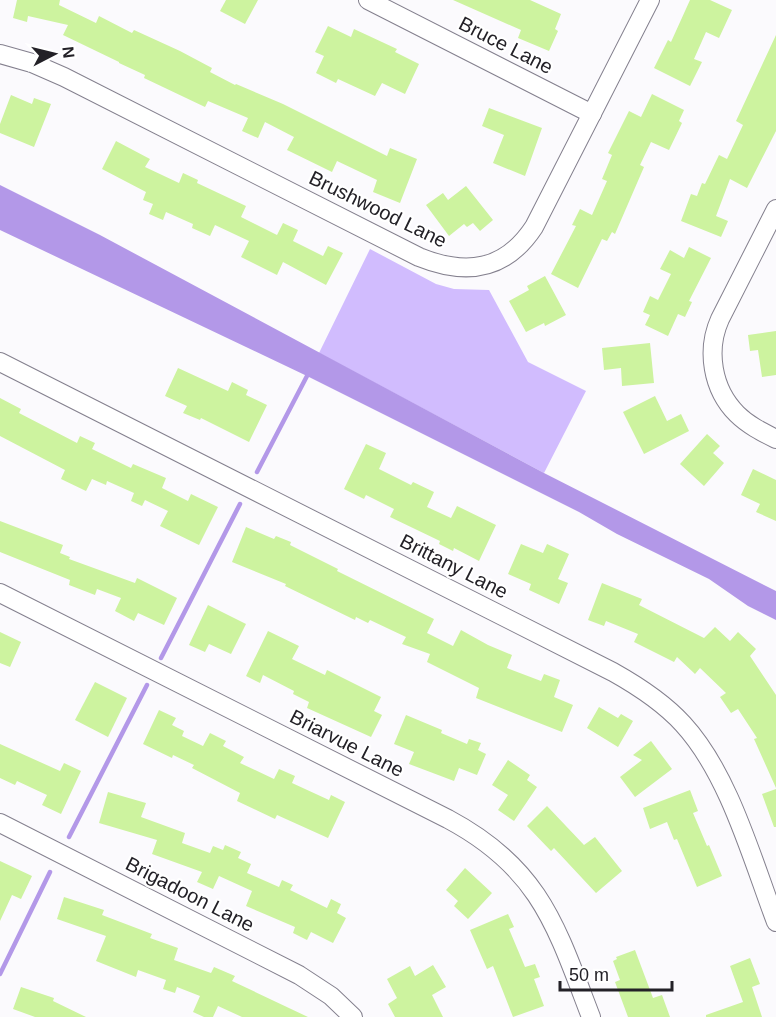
<svg xmlns="http://www.w3.org/2000/svg" width="776" height="1017" viewBox="0 0 776 1017" font-family="Arial,sans-serif">
  <style>
    .forest { fill: #d1bcfe }
    .water { fill: #b398e8 }
    .lines { fill: none; stroke-linecap: round; stroke-linejoin: round }
    .stream { stroke: #b398e8; stroke-width: 4.5 }
    .building { fill: #cdf39f }
    .minor-casing { stroke: #84808e; stroke-width: 20 }
    .minor { stroke: #fff; stroke-width: 18 }
    .labels { text-anchor: middle; dominant-baseline: central; stroke-width: 4.5; stroke-linejoin: round; paint-order: stroke }
    .street-label { font-size: 20px; fill: #232127; stroke: #fff }
  </style>
  <rect width="100%" height="100%" fill="#fbfafd"/>
  <polygon class="forest" points="370,249 436,284 454,289 489,290 528,362 586,391 544,473 319,353"/>
  <polygon class="water" points="0,185 100,235 544,473 776,591 776,620 748,606 709,579 617,534 579,512 307,376 0,230"/>
  <g class="lines">
    <g class="stream">
      <polyline points="257,472 307,376"/>
      <polyline points="161,658 240,504"/>
      <polyline points="69,837 147,685"/>
      <polyline points="0,974 50,872"/>
    </g>
  </g>
  <g class="building">
    <polygon points="17,0 60,0 59,5 96,23 99,16 132,33 134,30 180,51 212,68 210,72 235,85 236,84 283,104 387,156 390,148 417,159 400,203 373,192 377,180 337,161 332,172 287,150 294,137 265,122 258,138 242,131 248,118 208,101 205,107 144,78 145,75 119,63 119,62 63,35 68,25 28,16 27,22 13,18"/>
    <polygon points="226,0 258,0 245,24 220,11"/>
    <polygon points="453,0 530,0 561,14 555,29 558,31 549,51 518,38 521,30"/>
    <polygon points="690,0 710,0 732,10 719,38 706,32 694,59 702,62 690,86 654,68 668,40 671,42"/>
    <polygon points="328,26 351,37 354,29 397,49 395,52 419,64 405,94 382,83 375,96 338,79 336,83 316,73 324,56 315,52"/>
    <polygon points="776,35 776,131 747,188 730,179 716,216 728,221 721,237 681,221 691,194 697,196 702,183 705,184 719,155 727,159 743,125 736,121"/>
    <polygon points="652,94 684,110 679,121 682,123 669,150 651,142 640,165 644,167 615,234 612,232 607,241 602,239 578,288 551,274 576,226 572,225 580,209 592,215 607,181 602,179 612,155 608,153 629,111 641,117"/>
    <polygon points="11,95 32,104 34,98 51,104 34,147 0,133 0,124"/>
    <polygon points="489,108 542,128 525,176 493,163 504,135 482,126"/>
    <polygon points="116,141 150,159 145,167 179,183 183,173 198,180 197,183 246,206 241,217 277,235 283,223 298,230 293,241 323,256 328,246 343,253 326,285 283,262 277,275 241,257 249,241 215,225 210,236 192,228 193,224 166,212 163,220 149,214 153,204 143,200 146,192 102,169"/>
    <polygon points="466,186 493,220 480,231 473,223 467,227 464,224 449,236 426,205 443,193 448,200"/>
    <polygon points="689,247 711,258 689,301 692,302 685,317 678,314 668,336 645,325 650,315 643,312 650,296 658,300 671,274 660,269 670,250 684,258"/>
    <polygon points="545,276 566,315 545,326 544,323 526,332 509,301 529,290 527,286"/>
    <polygon points="776,331 776,375 762,377 758,350 750,351 748,335"/>
    <polygon points="650,343 654,383 622,386 621,368 604,370 602,348"/>
    <polygon points="178,368 228,391 232,382 248,390 246,395 267,405 249,442 201,418 200,420 183,413 187,406 165,396"/>
    <polygon points="655,396 667,421 681,414 689,431 644,454 623,412"/>
    <polygon points="0,398 21,409 19,413 77,443 80,436 95,443 92,449 131,468 133,464 166,478 162,488 188,501 191,494 218,507 199,545 160,526 168,511 145,500 142,506 131,501 134,493 107,481 106,485 92,479 86,491 61,479 65,470 0,436"/>
    <polygon points="707,434 720,446 713,453 724,463 704,486 680,464"/>
    <polygon points="366,444 386,453 379,469 411,485 413,482 434,492 427,507 451,518 457,506 496,525 479,561 454,548 453,551 439,544 440,541 390,517 394,509 366,495 364,499 344,489"/>
    <polygon points="753,469 776,480 776,521 756,512 760,504 741,495"/>
    <polygon points="0,521 63,545 60,553 70,557 69,559 135,583 137,578 177,598 164,625 138,613 134,621 115,611 121,598 97,589 95,595 69,585 70,580 0,552"/>
    <polygon points="246,527 274,539 276,536 291,542 290,545 338,569 337,571 434,619 427,633 453,646 461,630 488,645 512,655 507,668 541,681 544,674 560,680 554,697 573,705 562,732 476,698 479,688 427,662 430,654 402,644 406,637 370,620 368,623 356,617 355,620 285,586 286,584 232,562"/>
    <polygon points="521,544 543,553 547,544 569,554 558,579 568,583 559,604 529,590 531,584 508,574"/>
    <polygon points="602,583 642,599 639,605 704,638 715,627 730,641 738,632 756,649 750,656 776,695 776,788 754,739 757,738 738,709 731,713 720,697 726,693 700,668 695,674 677,657 674,662 634,642 638,634 606,621 604,626 588,620"/>
    <polygon points="208,605 246,624 231,654 209,644 205,652 189,645"/>
    <polygon points="268,631 299,646 292,659 325,675 327,670 381,697 374,711 382,715 371,737 307,708 309,702 293,694 294,691 263,675 260,683 246,676"/>
    <polygon points="0,632 21,642 10,667 0,663"/>
    <polygon points="95,682 127,698 108,737 75,720"/>
    <polygon points="599,707 618,718 621,714 633,721 618,747 587,728"/>
    <polygon points="159,710 176,718 172,725 184,731 182,736 203,746 210,733 226,741 223,746 244,757 240,763 274,779 279,769 295,776 292,783 329,800 331,795 345,802 328,838 277,815 275,819 237,801 240,793 192,768 194,765 173,755 172,758 143,744"/>
    <polygon points="406,715 442,730 441,733 467,744 469,739 481,743 478,750 486,754 477,775 459,768 454,781 409,764 414,752 394,744"/>
    <polygon points="651,741 672,769 635,797 620,777 642,760 633,755"/>
    <polygon points="0,744 60,771 64,763 81,771 61,814 42,805 47,795 17,781 15,785 0,778"/>
    <polygon points="508,760 530,775 527,780 537,787 514,821 498,810 508,795 492,785"/>
    <polygon points="776,789 776,827 774,827 762,794"/>
    <polygon points="690,790 698,811 693,813 707,846 709,845 722,876 697,887 677,839 674,840 667,822 650,829 643,808"/>
    <polygon points="108,792 146,803 141,817 185,833 182,843 210,853 213,846 223,850 225,845 241,852 238,858 251,864 247,873 279,887 282,880 293,885 290,890 327,908 331,899 341,904 337,913 346,918 333,943 311,932 307,940 293,933 295,927 246,906 252,891 219,876 213,889 197,882 202,872 152,854 157,840 99,823"/>
    <polygon points="547,806 584,845 595,837 622,871 596,893 554,848 551,851 527,826"/>
    <polygon points="0,861 32,876 21,899 12,895 0,921"/>
    <polygon points="465,868 492,893 468,919 454,906 458,901 446,890"/>
    <polygon points="64,897 104,910 102,915 152,934 150,938 178,948 174,960 211,973 214,967 235,976 232,981 308,1017 242,1017 218,1006 213,1017 204,1017 193,1012 200,996 177,987 175,993 163,989 166,980 138,970 136,977 96,961 106,936 57,919"/>
    <polygon points="508,914 514,927 509,929 525,967 535,964 540,977 534,979 544,1006 513,1017 493,966 487,969 470,930"/>
    <polygon points="635,950 653,998 662,995 670,1017 628,1017 615,982 620,980 613,961 617,959 616,957"/>
    <polygon points="750,958 760,984 752,987 762,1017 706,1017 706,1015 743,1002 730,966"/>
    <polygon points="433,965 446,987 432,995 443,1017 395,1017 388,1004 397,998 387,979 410,966 415,976"/>
    <polygon points="21,987 54,998 53,1001 86,1017 35,1017 13,1009"/>
  </g>
  <g class="lines">
    <g class="minor-casing">
      <g id="minor">
        <polyline points="368,0 592,114"/>
        <path d="M0 54 32 63 64 77 419 257C466 276 505 271 534 227L650 0"/>
        <path d="M776 209 720 319C706 350 712 389 737 414 748 425 762 432 776 439"/>
        <path d="M0 362 613 672C638 686 663 702 683 724 729 774 752 859 776 922"/>
        <path d="M0 593 448 819C540 868 556 926 591 1017"/>
        <polyline points="0,823 299,975 331,996 353,1017"/>
      </g>
    </g>
    <use href="#minor" class="minor"/>
  </g>
  <g class="labels">
    <g class="street-label">
      <text transform="translate(506 45) rotate(27)">Bruce Lane</text>
      <text transform="translate(378 209) rotate(26)">Brushwood Lane</text>
      <text transform="translate(454 566) rotate(27)">Brittany Lane</text>
      <text transform="translate(347 743) rotate(27)">Briarvue Lane</text>
      <text transform="translate(190 894) rotate(27)">Brigadoon Lane</text>
    </g>
  </g>
  <g transform="translate(54 54) rotate(83)" stroke="#ffffff" stroke-width="4.5" paint-order="stroke">
  <path d="M0-4.5L10 22L0 15L-10 22Z" fill="#232127"/>
  <text y="-9" font-size="16" font-weight="bold" text-anchor="middle" fill="#232127">N</text>
  </g>
  <path d="M560 981v9h112v-9" fill="none" stroke="#232127" stroke-width="3"/>
  <text x="569" y="981" font-size="18" fill="#232127" stroke="#ffffff" stroke-width="4.5" paint-order="stroke">50 m</text>
</svg>
